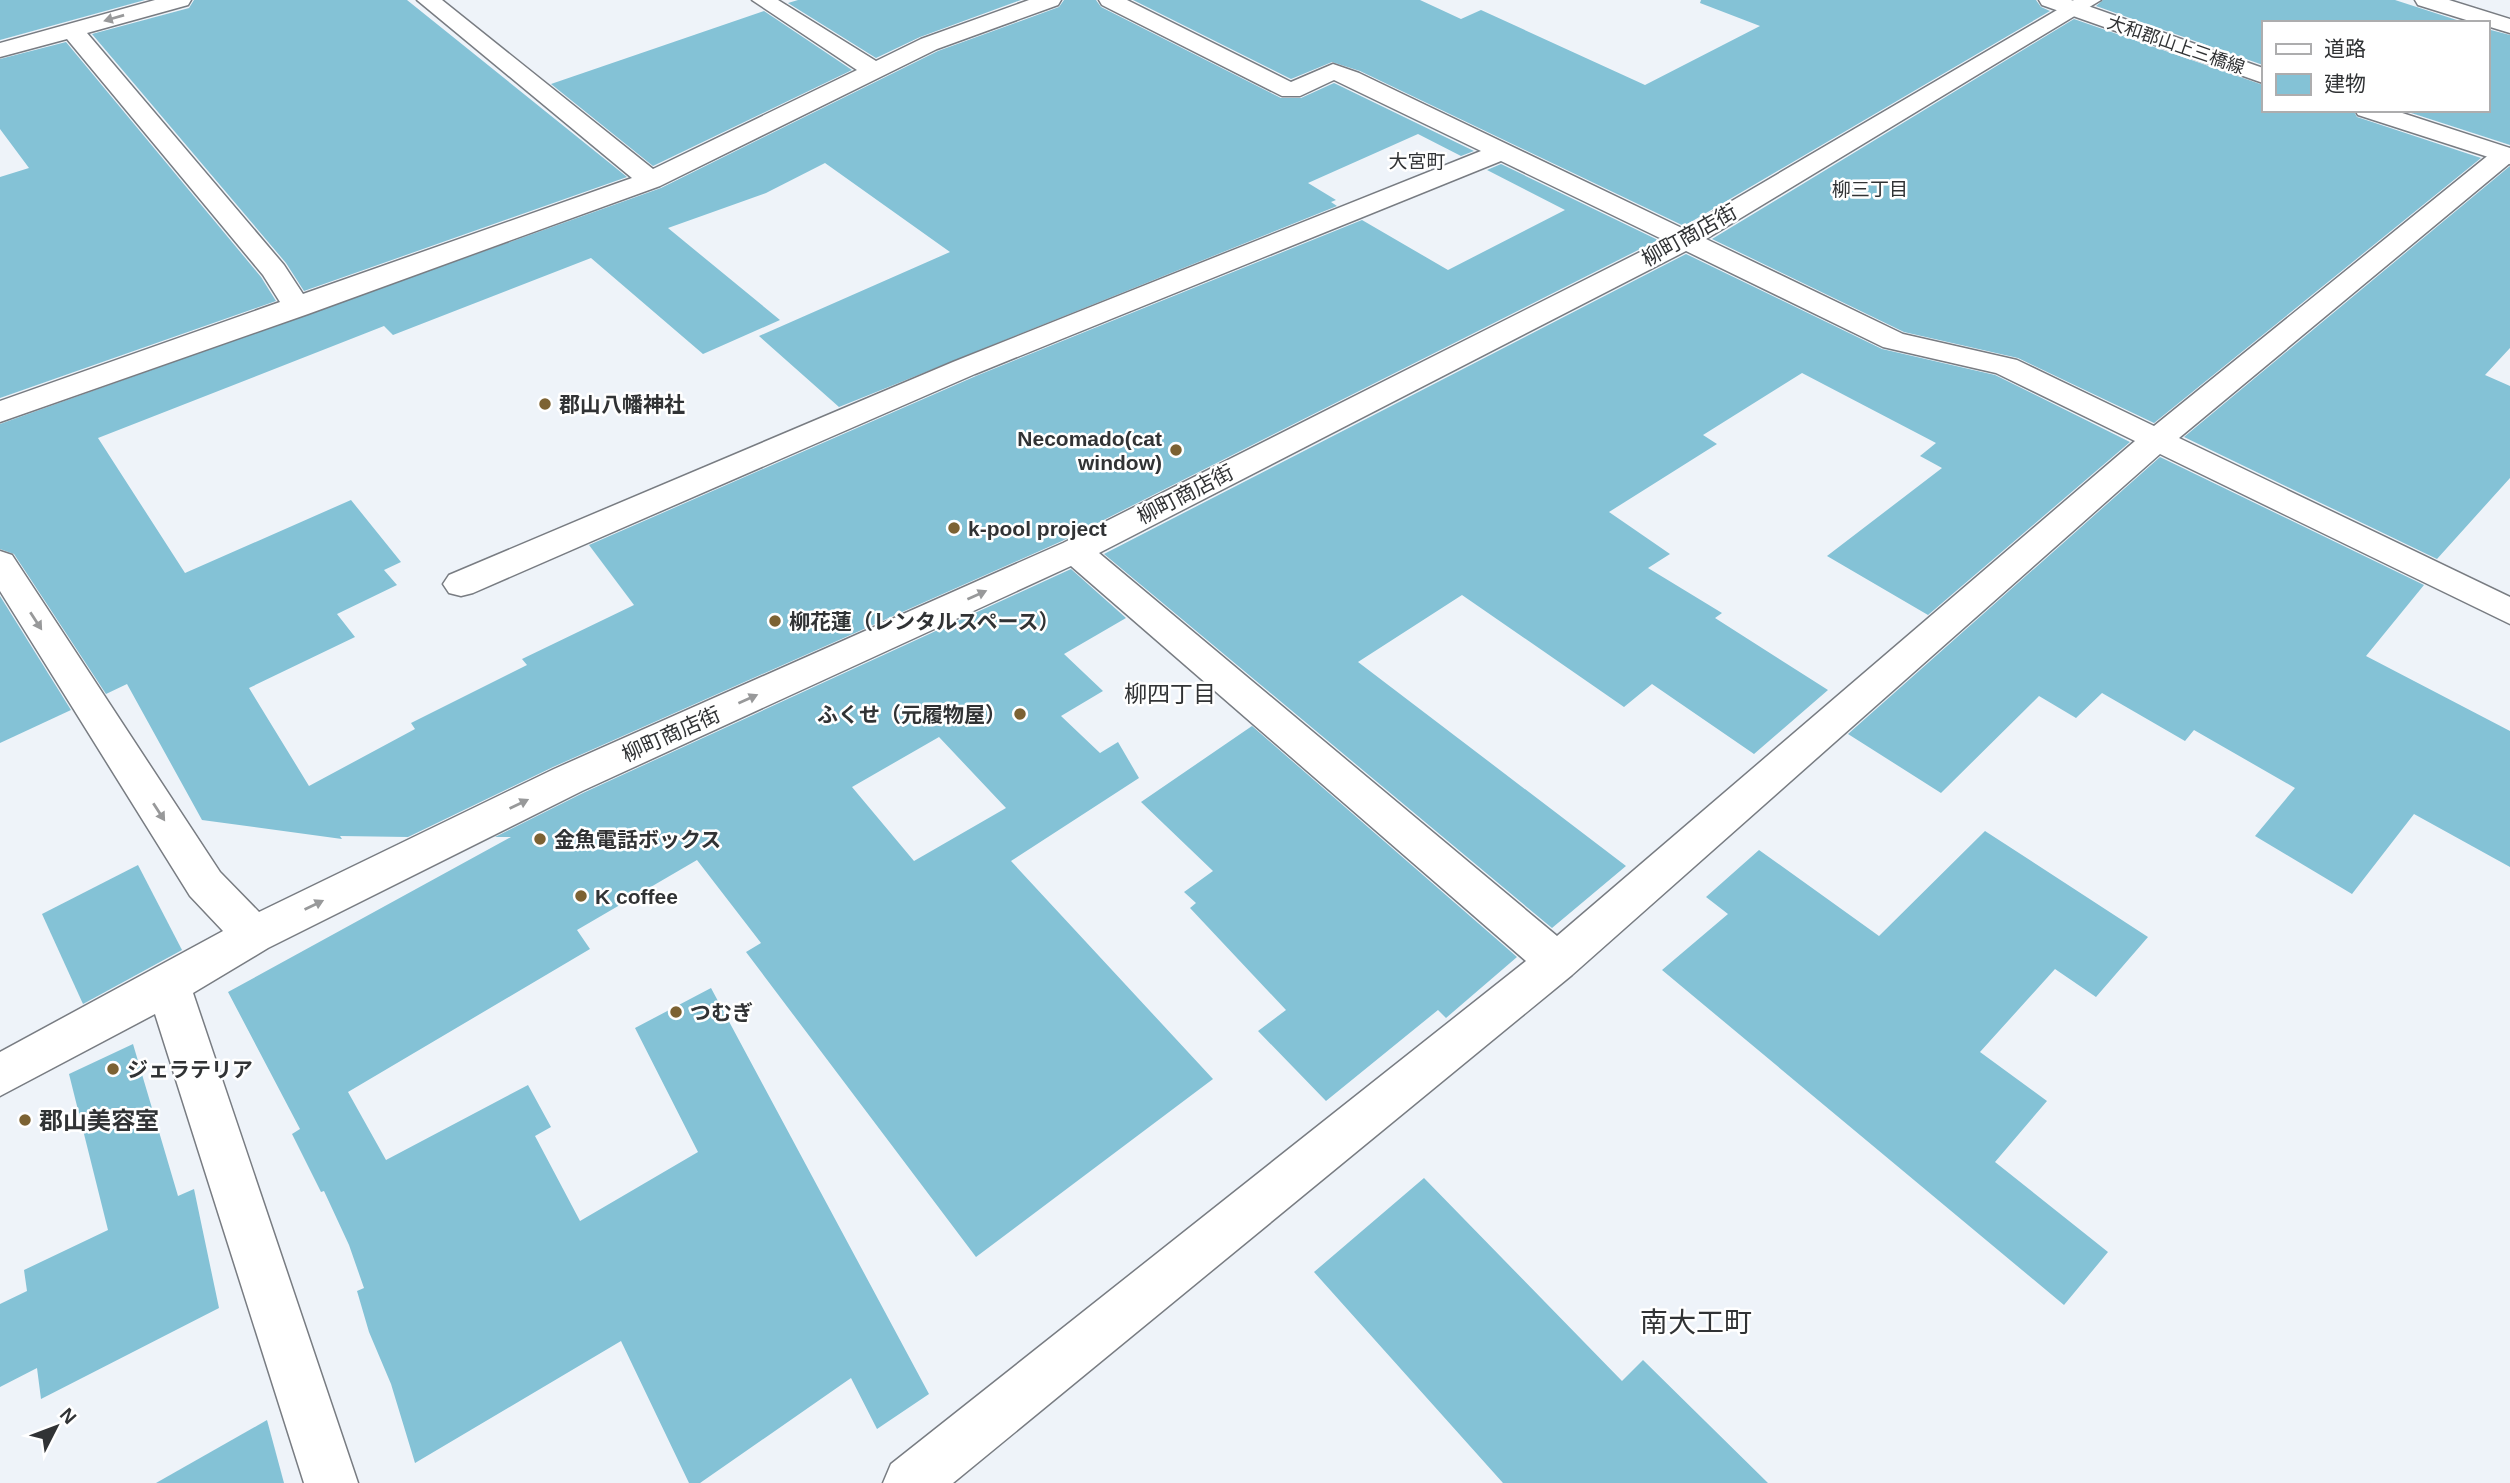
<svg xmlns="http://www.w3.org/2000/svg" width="2510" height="1483" viewBox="0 0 2510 1483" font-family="Arial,'Noto Sans JP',sans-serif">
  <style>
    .building { fill: #84c2d6; fill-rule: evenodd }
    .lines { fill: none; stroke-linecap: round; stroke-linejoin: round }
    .minor-casing { stroke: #787c82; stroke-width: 3 }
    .major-casing { stroke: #787c82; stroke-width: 3 }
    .minor { fill: #fff; fill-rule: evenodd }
    .major { fill: #fff; fill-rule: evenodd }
    .oneway { fill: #98999a }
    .poi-dot { fill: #7c6233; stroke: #fff; stroke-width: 2.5 }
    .labels { text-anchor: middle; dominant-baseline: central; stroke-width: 5; stroke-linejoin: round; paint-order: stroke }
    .far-street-label { font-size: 18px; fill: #313335; stroke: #fff }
    .far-neighbourhood-label { font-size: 19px; fill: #313335; stroke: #fff }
    .street-label { font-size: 21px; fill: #313335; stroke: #fff }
    .poi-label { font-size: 21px; font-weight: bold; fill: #313335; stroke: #fff; text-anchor: start }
    .neighbourhood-label { font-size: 23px; fill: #313335; stroke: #fff }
    .near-poi-label { font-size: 24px; font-weight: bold; fill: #313335; stroke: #fff; text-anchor: start }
    .near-neighbourhood-label { font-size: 28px; fill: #313335; stroke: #fff }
  </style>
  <rect width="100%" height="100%" fill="#eef3f9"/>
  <g class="building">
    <polygon points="0,0 145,0 0,40"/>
    <polygon points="194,0 407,0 627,177 304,291 286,263 92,34 189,8"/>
    <polygon points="798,0 1021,0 920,37 876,58 788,3"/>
    <polygon points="1064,0 1096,0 1101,7 1281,98 1301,98 1334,83 1474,151 1461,156 1418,134 1308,183 1336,200 1331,202 1337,206 839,407 759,336 950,252 825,163 766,193 668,228 780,320 703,354 591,258 393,335 384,326 98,438 185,573 351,500 401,562 384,570 397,585 337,614 355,637 249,688 309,786 415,729 411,723 527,665 522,659 634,605 589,545 976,376 1362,220 1448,270 1565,210 1487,170 1501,164 1658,240 1062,541 553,767 408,837 340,836 342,839 202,820 127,684 106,694 14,554 0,549 0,424 661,188 938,51 1059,7"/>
    <polygon points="1133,0 1420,0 1461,19 1481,10 1645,85 1760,26 1700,3 1701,0 2036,0 2041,7 2050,11 1684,226 1360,71 1332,62 1291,79"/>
    <polygon points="2103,0 2395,0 2466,23 2263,23 2263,65 2096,6"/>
    <polygon points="764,11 852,70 653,166 551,84"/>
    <polygon points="2074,19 2263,85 2263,110 2353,110 2357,117 2481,158 2154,423 2018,358 1904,332 1712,239"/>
    <polygon points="2487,29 2510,35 2510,145 2402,110 2487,110"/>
    <polygon points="66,42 261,277 276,301 0,398 0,177 29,168 0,129 0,59"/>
    <polygon points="2510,166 2510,348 2485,375 2510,386 2510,478 2437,559 2184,437"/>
    <polygon points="1686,254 1882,349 1995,375 2130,442 1928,615 1827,556 1942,468 1920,456 1936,443 1802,373 1703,435 1717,444 1609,512 1670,554 1648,568 1722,613 1715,618 1828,690 1754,754 1652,684 1624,707 1462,595 1358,662 1626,866 1552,928 1104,554"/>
    <polygon points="2160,457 2424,585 2366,656 2510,731 2510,867 2414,814 2352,894 2255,836 2295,788 2194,730 2185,741 2102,693 2076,718 2039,696 1941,793 1848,734"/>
    <path d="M1071 569 1126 618 1064 654 1103 691 1061 716 1100 753 1118 742 1139 778 1011 861 1213 1079 976 1257 746 952 761 943 697 860 577 930 590 949 348 1092 386 1160 528 1085 551 1127 535 1136 580 1221 698 1152 635 1028 711 988 929 1394 877 1429 851 1378 700 1483H689L621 1341 415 1463 391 1384 369 1332 357 1291 364 1288 349 1245 324 1191 321 1192 292 1134 300 1129 228 992 511 837H495L583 793ZM939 737 1006 808 914 861 852 787Z"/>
    <polygon points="0,596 71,710 0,743"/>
    <polygon points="1252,726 1517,957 1446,1018 1438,1010 1326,1101 1258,1031 1286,1010 1190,908 1196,903 1184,892 1213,871 1141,802"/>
    <polygon points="1985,831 2148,937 2096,997 2055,969 1980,1052 2047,1101 1995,1162 2108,1252 2064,1305 1662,970 1728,914 1706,897 1759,850 1879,936"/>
    <polygon points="138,865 182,950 83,1004 42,914"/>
    <polygon points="133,1044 178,1196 194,1189 219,1308 41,1399 37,1368 0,1387 0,1304 27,1291 24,1270 108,1230 69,1074"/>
    <polygon points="1424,1178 1622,1381 1643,1360 1768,1483 1503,1483 1314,1272"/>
    <polygon points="267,1420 284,1483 156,1483"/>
  </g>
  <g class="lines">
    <g class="minor-casing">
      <g id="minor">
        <polygon points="155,0 191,0 188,5 87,33 284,265 303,294 632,178 417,0 442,0 653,169 857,70 752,0 778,0 876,61 921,39 1029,0 1061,0 1058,5 937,49 660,186 308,314 0,422 0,401 280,302 263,275 67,39 0,57 0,43"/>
        <path d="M1099 0H1127L1291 82 1333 64 1359 73 1684 229 2074 0H2101L1706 239 1903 334 2017 360 2154 426 2496 149 2510 148V163L2179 438 2510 597V624L2160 454 1572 975 953 1483H883L891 1464 1526 961 1071 566 582 791 268 948 193 993 358 1483H304L155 1014 0 1096V1052L223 931 190 896 0 591V551L12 555 220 872 259 912 554 769 1063 543 1664 240 1501 161 975 374 473 593 461 596 449 593 443 584 449 575 953 362 1481 151 1334 80 1300 96H1282L1102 5ZM1686 251 1883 347 1996 373 2135 441 1557 936 1099 553Z"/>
        <polygon points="2415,0 2449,0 2510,19 2510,33 2487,26 2487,23 2476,23 2418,5"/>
      </g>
    </g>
    <g class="major-casing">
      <g id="major">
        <polygon points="2039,0 2071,0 2263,68 2263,83 2042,5"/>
        <polygon points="2355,110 2393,110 2510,148 2510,164 2358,115"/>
      </g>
    </g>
    <use href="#minor" class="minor"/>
    <use href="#major" class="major"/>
  </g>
  <defs><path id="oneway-solid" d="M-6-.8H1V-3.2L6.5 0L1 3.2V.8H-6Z" transform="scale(1.75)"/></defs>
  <g class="oneway">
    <use href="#oneway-solid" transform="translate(114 18) rotate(164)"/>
    <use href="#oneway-solid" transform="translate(977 595) rotate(-24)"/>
    <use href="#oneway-solid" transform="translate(36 621) rotate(57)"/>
    <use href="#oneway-solid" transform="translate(748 699) rotate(-24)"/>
    <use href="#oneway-solid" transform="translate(519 804) rotate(-26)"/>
    <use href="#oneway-solid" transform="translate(159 812) rotate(57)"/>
    <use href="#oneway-solid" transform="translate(314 905) rotate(-26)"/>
  </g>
  <g class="poi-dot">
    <circle cx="545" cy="404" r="7"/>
    <circle cx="1176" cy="450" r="7"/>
    <circle cx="954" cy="528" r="7"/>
    <circle cx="775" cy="621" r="7"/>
    <circle cx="1020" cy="714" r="7"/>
    <circle cx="540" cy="839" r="7"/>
    <circle cx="581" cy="896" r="7"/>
    <circle cx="676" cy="1012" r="7"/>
    <circle cx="113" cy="1069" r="7"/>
    <circle cx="25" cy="1120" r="7"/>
  </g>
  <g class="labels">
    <g class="far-street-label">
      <text transform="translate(2176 45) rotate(19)">大和郡山上三橋線</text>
    </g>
    <g class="far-neighbourhood-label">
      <text x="1417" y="161">大宮町</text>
      <text x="1870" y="189">柳三丁目</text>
    </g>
    <g class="street-label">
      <text transform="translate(1689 235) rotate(-29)">柳町商店街</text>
      <text transform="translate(1185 494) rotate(-27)">柳町商店街</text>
      <text transform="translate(671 734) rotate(-24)">柳町商店街</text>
    </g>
    <g class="poi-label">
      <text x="559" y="404">郡山八幡神社</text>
      <text x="1162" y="438" text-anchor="end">Necomado(cat<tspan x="1162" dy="24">window)</tspan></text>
      <text x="968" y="528">k-pool project</text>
      <text x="789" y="621">柳花蓮（レンタルスペース）</text>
      <text x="1006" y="714" text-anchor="end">ふくせ（元履物屋）</text>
      <text x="554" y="839">金魚電話ボックス</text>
      <text x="595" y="896">K coffee</text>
      <text x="690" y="1012">つむぎ</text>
      <text x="127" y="1069">ジェラテリア</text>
    </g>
    <g class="neighbourhood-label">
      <text x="1170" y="694">柳四丁目</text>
    </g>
    <g class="near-poi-label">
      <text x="39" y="1120">郡山美容室</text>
    </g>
    <g class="near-neighbourhood-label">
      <text x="1696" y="1322">南大工町</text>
    </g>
  </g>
  <rect x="2262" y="21" width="228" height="91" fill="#ffffff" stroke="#adadae" stroke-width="2"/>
  <rect x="2276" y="44" width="35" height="10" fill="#ffffff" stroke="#adadae" stroke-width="2"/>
  <text x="2324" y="56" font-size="21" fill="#313335">道路</text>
  <rect x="2276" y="74" width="35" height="21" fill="#84c2d6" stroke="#adadae" stroke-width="2"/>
  <text x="2324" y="91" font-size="21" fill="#313335">建物</text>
  <g transform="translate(56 1427) rotate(48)" stroke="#ffffff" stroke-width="5" paint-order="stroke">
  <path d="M0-5L12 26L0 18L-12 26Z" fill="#313335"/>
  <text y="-10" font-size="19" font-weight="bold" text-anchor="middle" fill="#313335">N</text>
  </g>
</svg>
